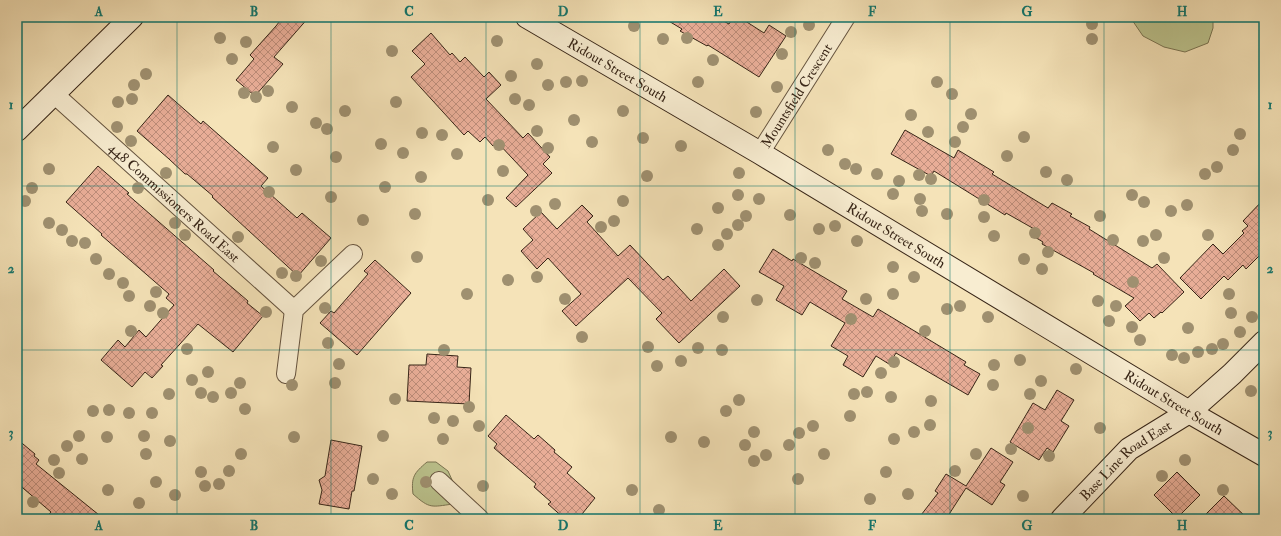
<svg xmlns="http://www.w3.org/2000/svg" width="1281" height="536" viewBox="0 0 1281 536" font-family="'IM FELL Double Pica',serif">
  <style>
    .green { fill: #bcc48e; stroke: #7a7452 }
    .building { fill: url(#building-cross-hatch); stroke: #372517 }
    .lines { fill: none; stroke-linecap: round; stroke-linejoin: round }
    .street-casing { stroke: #66543f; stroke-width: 20 }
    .secondary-casing { stroke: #372517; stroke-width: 24 }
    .street { stroke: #f8edd1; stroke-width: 18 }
    .secondary { stroke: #f8edd1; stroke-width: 22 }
    .tree { fill: #9f9070 }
    .grid { fill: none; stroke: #0f766e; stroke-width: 1; stroke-opacity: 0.55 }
    .labels { text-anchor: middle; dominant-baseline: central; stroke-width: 3; stroke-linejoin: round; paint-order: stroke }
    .street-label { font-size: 14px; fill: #372517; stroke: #f8edd1 }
    .neatline { fill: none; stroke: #0f766e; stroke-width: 1.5 }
    .grid-label { font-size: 13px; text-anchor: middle; font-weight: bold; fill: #0f766e }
  </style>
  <defs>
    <pattern id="building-cross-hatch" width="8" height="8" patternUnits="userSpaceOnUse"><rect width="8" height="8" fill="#e8ad97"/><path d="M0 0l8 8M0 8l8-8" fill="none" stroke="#bd8d7a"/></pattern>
  </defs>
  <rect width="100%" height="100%" fill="#f5e3b8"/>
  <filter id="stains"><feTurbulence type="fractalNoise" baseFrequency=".005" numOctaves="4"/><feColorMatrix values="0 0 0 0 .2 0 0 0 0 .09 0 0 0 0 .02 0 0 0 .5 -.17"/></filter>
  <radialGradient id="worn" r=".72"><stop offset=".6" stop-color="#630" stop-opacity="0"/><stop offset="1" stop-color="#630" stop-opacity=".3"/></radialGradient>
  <g class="green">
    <polygon points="1130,17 1213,17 1213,28 1208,43 1185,52 1164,47 1143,36"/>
    <path d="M427 462H436L448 471 453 482V504C431 507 430 509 413 494 411 477 414 473 427 462Z"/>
  </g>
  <g class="building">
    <polygon points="283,17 309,17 274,57 283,64 255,96 236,80 254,59 250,55 276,26"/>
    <polygon points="662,17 716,17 729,24 733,17 739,17 764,33 769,25 786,36 759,77 708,45 707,46 680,31 682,29"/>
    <polygon points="431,33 450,55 452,53 460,62 465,57 484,77 489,72 501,85 486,99 523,138 528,133 550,157 543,164 552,173 516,207 506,198 528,175 497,142 493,146 485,137 480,142 468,131 464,135 411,77 425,64 412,51"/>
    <polygon points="168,95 201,124 203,121 268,178 261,186 297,218 302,213 331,238 298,276 212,197 213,196 187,174 185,174 169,159 137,131"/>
    <polygon points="905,130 954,158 958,150 994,172 992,174 1048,208 1052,203 1072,214 1070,216 1090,227 1089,229 1152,268 1157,264 1184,292 1162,313 1161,312 1154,318 1149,313 1140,321 1125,306 1134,298 1093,274 1094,273 1042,244 1043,242 1033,236 1036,230 1006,213 1005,215 934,171 931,176 891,154"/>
    <polygon points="98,166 129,193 127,194 214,270 213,271 248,301 247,303 263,316 233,352 198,324 161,365 163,366 152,378 145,372 132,387 101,360 118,340 125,347 139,330 146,337 174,305 166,298 169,294 101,235 102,234 66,202"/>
    <polygon points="1264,199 1264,251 1246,269 1243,265 1228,280 1224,276 1201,299 1180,278 1213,244 1223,254 1244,233 1242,231 1248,226 1243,221"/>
    <polygon points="582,205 593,216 587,222 618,256 630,245 663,280 668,276 691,301 724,269 740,286 679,343 656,319 662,313 628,278 576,326 562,311 581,294 548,258 537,269 521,251 533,240 523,229 541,212 557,229"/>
    <polygon points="773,249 792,261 793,259 847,291 842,299 873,317 878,309 966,362 964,365 980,374 968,395 896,353 889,364 876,356 863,377 843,365 848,356 831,346 845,323 810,302 802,315 776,300 784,286 759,272"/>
    <polygon points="375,260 411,293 357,355 320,323 331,311 334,313 368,274 364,271"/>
    <polygon points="427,354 458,356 457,367 471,368 469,404 407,401 409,365 426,365"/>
    <polygon points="1057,390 1074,400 1061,421 1069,426 1053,452 1047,448 1039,460 1010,442 1033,403 1045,410"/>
    <polygon points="506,415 534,439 538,435 555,450 554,452 572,467 567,473 595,498 578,519 565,519 548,504 551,502 534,487 536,484 494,448 497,444 488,436"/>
    <polygon points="17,439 35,454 34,456 39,460 36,464 104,519 45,519 51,512 17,483"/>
    <polygon points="331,440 362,446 354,491 352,491 349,509 319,504 322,490 319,480 325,476"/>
    <polygon points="991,448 1013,462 1000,482 1005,485 992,505 966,488 946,519 918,519 938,493 935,491 946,474 966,486"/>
    <polygon points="1177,472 1200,495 1177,518 1154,495"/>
    <polygon points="1224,496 1248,519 1201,519"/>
  </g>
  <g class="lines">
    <g class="street-casing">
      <g id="street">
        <path id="s1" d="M54 94 294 310"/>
        <path id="s2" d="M760 153 846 17"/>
        <polyline points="286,374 294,310 353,254"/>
        <polyline points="439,481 480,519"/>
      </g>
    </g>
    <g class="secondary-casing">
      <g id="secondary">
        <path id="s3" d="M527 17 760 153 1189 412 1264 455"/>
        <polyline points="17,130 132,17"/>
        <path id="s4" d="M1062 519 1129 449 1189 412 1232 374 1264 342"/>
      </g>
    </g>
    <use href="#street" class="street"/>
    <use href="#secondary" class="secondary"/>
  </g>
  <g class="tree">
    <circle cx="1092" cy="24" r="6"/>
    <circle cx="809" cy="25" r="6"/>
    <circle cx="634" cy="26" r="6"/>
    <circle cx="791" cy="32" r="6"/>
    <circle cx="220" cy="38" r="6"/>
    <circle cx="687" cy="38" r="6"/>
    <circle cx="663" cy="39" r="6"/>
    <circle cx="1092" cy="39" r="6"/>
    <circle cx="497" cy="41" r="6"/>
    <circle cx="246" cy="42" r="6"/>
    <circle cx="392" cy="51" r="6"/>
    <circle cx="782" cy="54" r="6"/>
    <circle cx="232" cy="59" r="6"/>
    <circle cx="713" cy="60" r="6"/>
    <circle cx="537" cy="64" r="6"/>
    <circle cx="146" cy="74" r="6"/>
    <circle cx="511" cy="76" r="6"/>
    <circle cx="582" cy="81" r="6"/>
    <circle cx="566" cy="82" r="6"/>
    <circle cx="698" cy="82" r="6"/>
    <circle cx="937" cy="82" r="6"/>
    <circle cx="134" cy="85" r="6"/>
    <circle cx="548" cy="85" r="6"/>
    <circle cx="777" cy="87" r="6"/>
    <circle cx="268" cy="91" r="6"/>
    <circle cx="244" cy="93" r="6"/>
    <circle cx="952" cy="94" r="6"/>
    <circle cx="256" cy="97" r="6"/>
    <circle cx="132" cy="99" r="6"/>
    <circle cx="515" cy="99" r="6"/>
    <circle cx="118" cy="102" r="6"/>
    <circle cx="396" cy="102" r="6"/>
    <circle cx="529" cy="105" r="6"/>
    <circle cx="292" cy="107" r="6"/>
    <circle cx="345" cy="111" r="6"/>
    <circle cx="623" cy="111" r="6"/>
    <circle cx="756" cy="112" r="6"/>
    <circle cx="971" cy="114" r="6"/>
    <circle cx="911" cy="115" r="6"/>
    <circle cx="574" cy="120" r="6"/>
    <circle cx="316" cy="123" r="6"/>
    <circle cx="117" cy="127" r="6"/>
    <circle cx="963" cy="127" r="6"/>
    <circle cx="327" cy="129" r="6"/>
    <circle cx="537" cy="131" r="6"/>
    <circle cx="928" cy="132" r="6"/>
    <circle cx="422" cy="133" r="6"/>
    <circle cx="1240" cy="134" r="6"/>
    <circle cx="442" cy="135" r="6"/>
    <circle cx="1024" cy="137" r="6"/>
    <circle cx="643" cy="138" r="6"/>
    <circle cx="131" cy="141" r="6"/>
    <circle cx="592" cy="142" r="6"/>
    <circle cx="955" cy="142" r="6"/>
    <circle cx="381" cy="144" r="6"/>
    <circle cx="499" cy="145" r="6"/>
    <circle cx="681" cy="146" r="6"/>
    <circle cx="273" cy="147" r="6"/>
    <circle cx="548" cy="148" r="6"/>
    <circle cx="828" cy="150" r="6"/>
    <circle cx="1233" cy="150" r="6"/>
    <circle cx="403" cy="153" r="6"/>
    <circle cx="457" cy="154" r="6"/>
    <circle cx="1007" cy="156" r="6"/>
    <circle cx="336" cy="157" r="6"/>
    <circle cx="845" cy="164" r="6"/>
    <circle cx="1217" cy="167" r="6"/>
    <circle cx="49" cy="169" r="6"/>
    <circle cx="856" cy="169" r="6"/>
    <circle cx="296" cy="170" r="6"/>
    <circle cx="503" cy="171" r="6"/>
    <circle cx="1046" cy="172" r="6"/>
    <circle cx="166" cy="173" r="6"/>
    <circle cx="739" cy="173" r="6"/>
    <circle cx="877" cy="174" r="6"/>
    <circle cx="1205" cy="174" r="6"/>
    <circle cx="919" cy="175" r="6"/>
    <circle cx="647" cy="176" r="6"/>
    <circle cx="421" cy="177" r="6"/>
    <circle cx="931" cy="179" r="6"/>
    <circle cx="1067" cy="180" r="6"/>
    <circle cx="899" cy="181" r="6"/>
    <circle cx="385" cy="187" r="6"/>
    <circle cx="32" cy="188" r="6"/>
    <circle cx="138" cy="188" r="6"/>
    <circle cx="269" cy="192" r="6"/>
    <circle cx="893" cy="194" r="6"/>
    <circle cx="738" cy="195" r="6"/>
    <circle cx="1132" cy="195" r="6"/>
    <circle cx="331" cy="197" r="6"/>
    <circle cx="759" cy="199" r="6"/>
    <circle cx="920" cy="199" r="6"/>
    <circle cx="488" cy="200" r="6"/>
    <circle cx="984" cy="200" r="6"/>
    <circle cx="25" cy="201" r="6"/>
    <circle cx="623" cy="201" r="6"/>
    <circle cx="1144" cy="202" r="6"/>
    <circle cx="555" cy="204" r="6"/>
    <circle cx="1187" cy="205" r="6"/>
    <circle cx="718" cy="208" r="6"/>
    <circle cx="536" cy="211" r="6"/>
    <circle cx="922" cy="211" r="6"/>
    <circle cx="1171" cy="211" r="6"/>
    <circle cx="415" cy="214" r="6"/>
    <circle cx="947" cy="214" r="6"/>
    <circle cx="790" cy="215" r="6"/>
    <circle cx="746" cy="216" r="6"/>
    <circle cx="1100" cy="216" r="6"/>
    <circle cx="984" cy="217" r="6"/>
    <circle cx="363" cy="220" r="6"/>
    <circle cx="614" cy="221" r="6"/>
    <circle cx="49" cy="223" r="6"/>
    <circle cx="175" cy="223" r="6"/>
    <circle cx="738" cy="225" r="6"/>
    <circle cx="835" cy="226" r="6"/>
    <circle cx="601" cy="227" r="6"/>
    <circle cx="697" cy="229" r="6"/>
    <circle cx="819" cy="229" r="6"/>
    <circle cx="62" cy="230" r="6"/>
    <circle cx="1035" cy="233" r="6"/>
    <circle cx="727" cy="234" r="6"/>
    <circle cx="185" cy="235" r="6"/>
    <circle cx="1156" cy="235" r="6"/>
    <circle cx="1208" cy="235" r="6"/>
    <circle cx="994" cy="236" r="6"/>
    <circle cx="238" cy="237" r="6"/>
    <circle cx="1113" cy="240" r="6"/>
    <circle cx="72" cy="241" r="6"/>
    <circle cx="857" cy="241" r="6"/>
    <circle cx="1143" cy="241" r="6"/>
    <circle cx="85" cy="243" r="6"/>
    <circle cx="718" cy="245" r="6"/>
    <circle cx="1048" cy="252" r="6"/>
    <circle cx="417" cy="257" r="6"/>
    <circle cx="801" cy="258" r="6"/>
    <circle cx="1164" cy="258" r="6"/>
    <circle cx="96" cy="259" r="6"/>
    <circle cx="1024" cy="259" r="6"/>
    <circle cx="321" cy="261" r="6"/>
    <circle cx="815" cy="263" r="6"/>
    <circle cx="893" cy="267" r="6"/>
    <circle cx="1042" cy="269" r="6"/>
    <circle cx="282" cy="273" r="6"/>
    <circle cx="109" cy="274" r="6"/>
    <circle cx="296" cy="276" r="6"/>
    <circle cx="537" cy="277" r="6"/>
    <circle cx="914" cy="277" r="6"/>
    <circle cx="508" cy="280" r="6"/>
    <circle cx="1133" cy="282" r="6"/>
    <circle cx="123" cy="283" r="6"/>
    <circle cx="156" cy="292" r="6"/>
    <circle cx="467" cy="294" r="6"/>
    <circle cx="893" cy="294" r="6"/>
    <circle cx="1229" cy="294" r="6"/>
    <circle cx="129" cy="296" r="6"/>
    <circle cx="565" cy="299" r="6"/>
    <circle cx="866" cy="299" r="6"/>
    <circle cx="757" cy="300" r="6"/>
    <circle cx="1098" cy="301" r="6"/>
    <circle cx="150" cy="306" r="6"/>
    <circle cx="960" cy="306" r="6"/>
    <circle cx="1116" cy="306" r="6"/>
    <circle cx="325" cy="308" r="6"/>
    <circle cx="947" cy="309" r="6"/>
    <circle cx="266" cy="312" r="6"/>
    <circle cx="163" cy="313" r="6"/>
    <circle cx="1231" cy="313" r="6"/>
    <circle cx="723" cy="317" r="6"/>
    <circle cx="988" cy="317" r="6"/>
    <circle cx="1252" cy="317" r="6"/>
    <circle cx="851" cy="319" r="6"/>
    <circle cx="1109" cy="321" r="6"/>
    <circle cx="1132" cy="327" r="6"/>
    <circle cx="1188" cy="328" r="6"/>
    <circle cx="131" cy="331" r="6"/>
    <circle cx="925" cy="331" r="6"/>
    <circle cx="1240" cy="332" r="6"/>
    <circle cx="582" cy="337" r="6"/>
    <circle cx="1140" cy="340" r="6"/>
    <circle cx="328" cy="343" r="6"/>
    <circle cx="1223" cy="344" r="6"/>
    <circle cx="648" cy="347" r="6"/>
    <circle cx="698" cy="348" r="6"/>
    <circle cx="187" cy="349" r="6"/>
    <circle cx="1212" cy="349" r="6"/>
    <circle cx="444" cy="350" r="6"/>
    <circle cx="722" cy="350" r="6"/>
    <circle cx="1198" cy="352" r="6"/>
    <circle cx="1172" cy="355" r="6"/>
    <circle cx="1184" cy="358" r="6"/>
    <circle cx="1020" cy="360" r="6"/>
    <circle cx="681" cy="361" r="6"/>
    <circle cx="894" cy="362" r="6"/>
    <circle cx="339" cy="364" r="6"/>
    <circle cx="994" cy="365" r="6"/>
    <circle cx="657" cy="366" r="6"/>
    <circle cx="1076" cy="369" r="6"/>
    <circle cx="208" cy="372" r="6"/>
    <circle cx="881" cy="373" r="6"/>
    <circle cx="192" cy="380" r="6"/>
    <circle cx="1041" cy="381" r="6"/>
    <circle cx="240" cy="383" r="6"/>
    <circle cx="335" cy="383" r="6"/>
    <circle cx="292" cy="385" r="6"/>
    <circle cx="993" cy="385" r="6"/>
    <circle cx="1251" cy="391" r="6"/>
    <circle cx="867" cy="392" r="6"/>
    <circle cx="201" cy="393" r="6"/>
    <circle cx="231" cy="393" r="6"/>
    <circle cx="169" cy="394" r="6"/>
    <circle cx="854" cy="394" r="6"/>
    <circle cx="1030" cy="394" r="6"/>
    <circle cx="213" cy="397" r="6"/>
    <circle cx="891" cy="397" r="6"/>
    <circle cx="395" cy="399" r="6"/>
    <circle cx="739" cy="400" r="6"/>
    <circle cx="931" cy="401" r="6"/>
    <circle cx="469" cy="407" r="6"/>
    <circle cx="245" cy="409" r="6"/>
    <circle cx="109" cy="410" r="6"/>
    <circle cx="93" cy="411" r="6"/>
    <circle cx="726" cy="411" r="6"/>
    <circle cx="129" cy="413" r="6"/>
    <circle cx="152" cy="413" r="6"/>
    <circle cx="850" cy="416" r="6"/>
    <circle cx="434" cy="418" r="6"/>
    <circle cx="453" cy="421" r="6"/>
    <circle cx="930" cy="425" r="6"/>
    <circle cx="479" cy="426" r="6"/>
    <circle cx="813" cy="426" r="6"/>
    <circle cx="1028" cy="428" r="6"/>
    <circle cx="1100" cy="428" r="6"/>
    <circle cx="754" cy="432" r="6"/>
    <circle cx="914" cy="432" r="6"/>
    <circle cx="799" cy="433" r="6"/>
    <circle cx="79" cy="436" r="6"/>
    <circle cx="144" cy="436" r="6"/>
    <circle cx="383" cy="436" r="6"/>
    <circle cx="107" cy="437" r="6"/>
    <circle cx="294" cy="437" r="6"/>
    <circle cx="671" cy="437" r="6"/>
    <circle cx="443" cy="439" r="6"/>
    <circle cx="894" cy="439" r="6"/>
    <circle cx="170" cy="441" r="6"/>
    <circle cx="704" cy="442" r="6"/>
    <circle cx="745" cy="445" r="6"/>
    <circle cx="789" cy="445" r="6"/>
    <circle cx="67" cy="446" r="6"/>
    <circle cx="1011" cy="449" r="6"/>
    <circle cx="146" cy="454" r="6"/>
    <circle cx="241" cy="454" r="6"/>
    <circle cx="824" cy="454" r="6"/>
    <circle cx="976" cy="454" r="6"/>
    <circle cx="766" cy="455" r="6"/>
    <circle cx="1049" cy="456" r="6"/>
    <circle cx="82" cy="459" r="6"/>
    <circle cx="54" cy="460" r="6"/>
    <circle cx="1185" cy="460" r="6"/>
    <circle cx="754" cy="461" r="6"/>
    <circle cx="229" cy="471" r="6"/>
    <circle cx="955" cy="471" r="6"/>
    <circle cx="201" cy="472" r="6"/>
    <circle cx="886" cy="472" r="6"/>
    <circle cx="59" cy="473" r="6"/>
    <circle cx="1162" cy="476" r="6"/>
    <circle cx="373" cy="479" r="6"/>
    <circle cx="798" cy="479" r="6"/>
    <circle cx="156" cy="482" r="6"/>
    <circle cx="426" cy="482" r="6"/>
    <circle cx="219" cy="484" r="6"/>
    <circle cx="205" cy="486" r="6"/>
    <circle cx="483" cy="486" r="6"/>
    <circle cx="108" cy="490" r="6"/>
    <circle cx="632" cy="490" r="6"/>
    <circle cx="1223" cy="490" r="6"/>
    <circle cx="392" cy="494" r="6"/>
    <circle cx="908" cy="494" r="6"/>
    <circle cx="175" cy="495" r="6"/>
    <circle cx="1023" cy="496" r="6"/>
    <circle cx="870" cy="499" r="6"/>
    <circle cx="33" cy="502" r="6"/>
    <circle cx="139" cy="503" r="6"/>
    <circle cx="659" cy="510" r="6"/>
  </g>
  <path class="grid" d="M177 17V519M331 17V519M486 17V519M640 17V519M795 17V519M950 17V519M1104 17V519M17 186H1264M17 350H1264"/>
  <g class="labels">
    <g class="street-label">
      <text stroke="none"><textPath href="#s3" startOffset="105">Ridout Street South</textPath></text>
      <text stroke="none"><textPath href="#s2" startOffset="68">Mountsfield Crescent</textPath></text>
      <text stroke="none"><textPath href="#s1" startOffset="162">448 Commissioners Road East</textPath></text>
      <text stroke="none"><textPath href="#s3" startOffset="429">Ridout Street South</textPath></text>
      <text stroke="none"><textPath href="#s3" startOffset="753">Ridout Street South</textPath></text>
      <text stroke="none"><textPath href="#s4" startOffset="87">Base Line Road East</textPath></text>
    </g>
  </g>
  <rect width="1281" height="536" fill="none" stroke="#f5e3b8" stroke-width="44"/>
  <rect x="22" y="22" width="1237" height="492" class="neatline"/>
  <g class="grid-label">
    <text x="99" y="16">A</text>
    <text x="254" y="16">B</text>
    <text x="409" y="16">C</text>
    <text x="563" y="16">D</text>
    <text x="718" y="16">E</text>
    <text x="872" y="16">F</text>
    <text x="1027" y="16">G</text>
    <text x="1182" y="16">H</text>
    <text x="11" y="109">1</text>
    <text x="1270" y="109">1</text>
    <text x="11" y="273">2</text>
    <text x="1270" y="273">2</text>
    <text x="11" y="437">3</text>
    <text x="1270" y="437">3</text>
    <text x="99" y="530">A</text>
    <text x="254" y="530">B</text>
    <text x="409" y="530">C</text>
    <text x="563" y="530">D</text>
    <text x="718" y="530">E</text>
    <text x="872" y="530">F</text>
    <text x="1027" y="530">G</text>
    <text x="1182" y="530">H</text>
  </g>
  <rect width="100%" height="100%" filter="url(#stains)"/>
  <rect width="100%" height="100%" fill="url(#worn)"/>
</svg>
